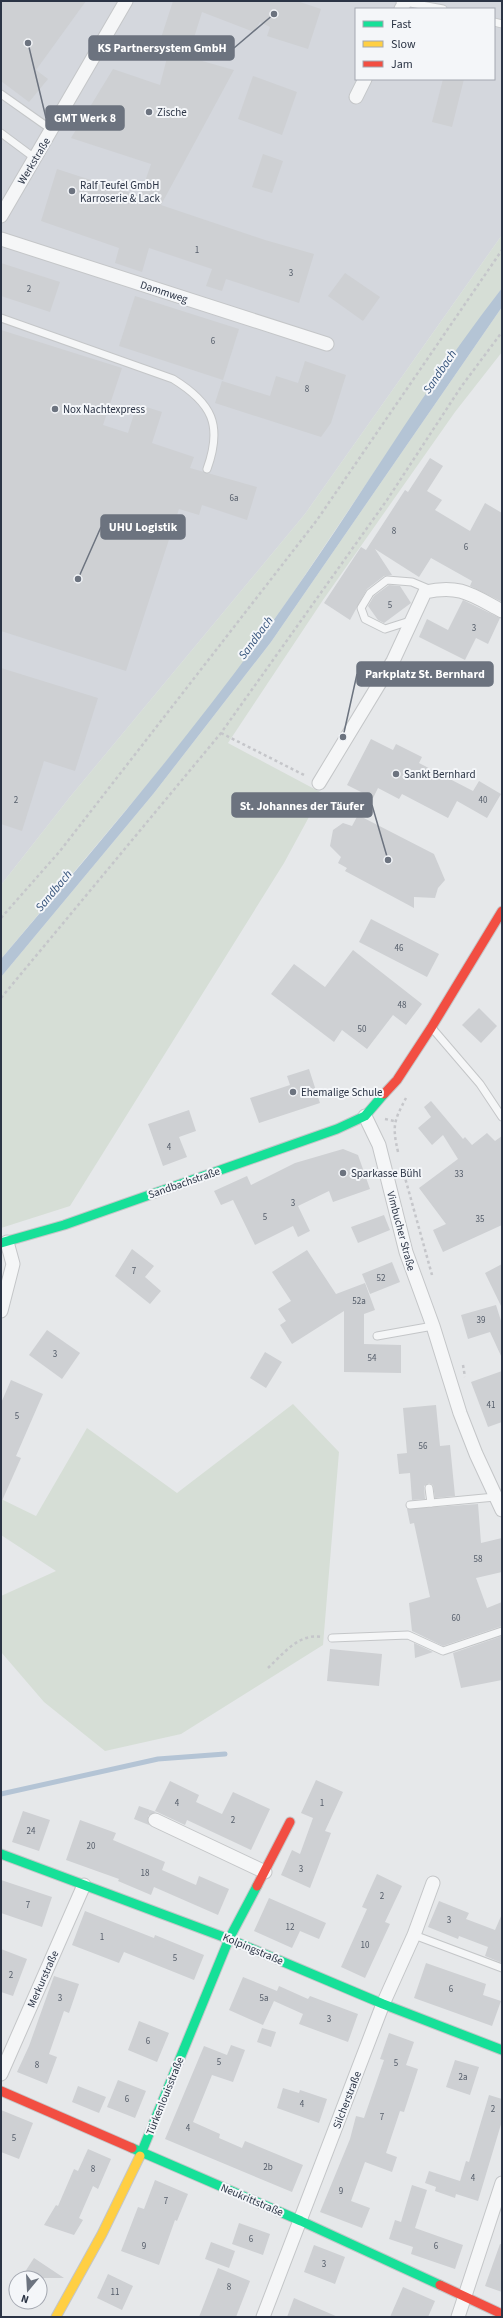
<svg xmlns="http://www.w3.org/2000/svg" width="503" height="2318" viewBox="0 0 503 2318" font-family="'Source Sans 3',sans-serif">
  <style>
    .built { fill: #d4d7dd; fill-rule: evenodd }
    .green { fill: #d6ded6 }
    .water { fill: #b4c4d5 }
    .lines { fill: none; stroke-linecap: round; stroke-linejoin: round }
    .stream { stroke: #b4c4d5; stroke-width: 5 }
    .building { fill: #ced0d3 }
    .lane-casing { stroke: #c4c6c8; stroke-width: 9 }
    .street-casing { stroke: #c4c6c8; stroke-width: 15 }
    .fast-casing { stroke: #c4c6c8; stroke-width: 11 }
    .slow-casing { stroke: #c4c6c8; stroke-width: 11 }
    .jam-casing { stroke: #c4c6c8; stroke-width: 11 }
    .path { stroke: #c5c6ca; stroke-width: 2.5; stroke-dasharray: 3 3; stroke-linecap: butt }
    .lane { stroke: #f5f6f7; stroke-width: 7 }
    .street { stroke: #f5f6f7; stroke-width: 13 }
    .fast { stroke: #16e098; stroke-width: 9 }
    .slow { stroke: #ffcf43; stroke-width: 9 }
    .jam { stroke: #f24e42; stroke-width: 9 }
    .poi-dot { fill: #6c737f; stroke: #f4f6f9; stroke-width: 1.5 }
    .labels { text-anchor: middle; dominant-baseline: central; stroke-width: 4; stroke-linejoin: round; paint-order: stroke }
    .number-label { font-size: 9px; fill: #545c69 }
    .poi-label { font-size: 11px; fill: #2b3445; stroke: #f4f6f9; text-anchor: start }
    .street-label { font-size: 11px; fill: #2b3445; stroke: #f4f6f9 }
    .water-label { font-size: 12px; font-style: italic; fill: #34527a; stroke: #f4f6f9 }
    .leader { fill: none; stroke: #6c737f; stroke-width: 1.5 }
    .callout-dot { fill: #6c737f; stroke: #f4f6f9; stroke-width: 1.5 }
    .callout { fill: #6c737f; stroke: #6c737f; stroke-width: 1.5 }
    .callout-label { font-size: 12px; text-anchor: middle; font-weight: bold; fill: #fff }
  </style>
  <rect width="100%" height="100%" fill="#e6e8ea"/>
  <path class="built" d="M1 1H502V235L305 514 70 797 1 885ZM356 9H494V79H356Z"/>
  <g class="green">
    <polygon points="502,235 502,288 442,371 291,596 225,688 152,779 1,959 1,885 70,797 305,514"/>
    <polygon points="502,307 502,352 455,412 323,600 228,743 322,793 284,863 70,1206 1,1228 1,977 154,793 271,642"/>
    <polygon points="293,1404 339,1452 323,1645 181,1734 105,1751 44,1702 1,1652 1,1596 56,1571 1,1535 1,1499 36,1516 87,1428 177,1493"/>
  </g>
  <path class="water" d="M502 288V307L271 642 154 793 1 977V959C101 841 201 724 290 597 362 495 425 387 502 288Z"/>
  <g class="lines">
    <polyline class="stream" points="1,1794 158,1759 225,1754"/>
  </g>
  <g class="building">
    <polygon points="1,1 86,1 36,70 48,79 29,102 1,81"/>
    <polygon points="173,1 297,1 321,9 308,49 267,36 270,27 260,22 254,32 202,12 188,57 234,70 161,205 265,240 314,254 299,303 226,279 222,291 206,286 212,269 149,248 142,272 115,263 119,248 41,221 57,169 140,196 151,164 71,138 113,69 160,85 170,46 160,41"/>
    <polygon points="253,76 297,92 282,135 238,119"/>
    <polygon points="443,79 464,79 452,127 432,122"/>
    <polygon points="263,154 283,161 272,193 252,187"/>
    <polygon points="1,263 60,282 50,312 1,296"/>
    <polygon points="345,273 380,297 363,321 328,296"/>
    <polygon points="135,296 239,329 223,380 119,346"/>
    <polygon points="1,330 122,368 103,425 128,433 137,404 162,412 152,443 194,457 190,468 257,487 247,520 202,505 199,515 179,509 126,671 1,631"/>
    <polygon points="305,361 346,375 331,423 321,437 215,403 222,381 270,396 276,376 298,383"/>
    <polygon points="430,458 443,466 427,491 442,500 435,510 470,531 485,503 502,513 502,602 470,586 472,581 431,558 419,577 375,549 392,575 384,576 367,589 350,620 324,603 361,547 366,550 405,490 408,492"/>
    <polygon points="389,585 400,586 411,603 384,623 378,620 368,606 374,596"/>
    <polygon points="463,600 500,618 488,644 476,638 465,660 419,637 427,619 448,630"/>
    <polygon points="1,668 98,698 75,771 44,761 22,831 1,824"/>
    <polygon points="371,739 393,750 396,744 422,757 419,763 473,791 479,781 501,794 487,818 457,801 448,818 402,794 399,799 378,788 373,798 347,785"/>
    <polygon points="358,815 434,854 445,880 438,888 435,898 414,897 414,908 345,871 347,868 338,863 341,857 330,846 333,830 343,823 352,826"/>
    <polygon points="371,919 439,954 427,977 359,942"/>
    <polygon points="353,950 422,1004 406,1025 393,1015 367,1049 342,1030 334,1042 271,994 294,964 325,987"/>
    <polygon points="479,1008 497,1026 481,1043 462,1025"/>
    <polygon points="309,1069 320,1103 259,1123 250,1098 290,1085 287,1076"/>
    <polygon points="431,1101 463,1139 465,1137 472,1145 487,1133 495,1141 502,1136 502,1225 443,1252 433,1230 446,1224 419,1188 458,1159 443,1135 432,1145 418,1128 431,1117 424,1107"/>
    <polygon points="189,1110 196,1131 179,1137 187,1157 163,1166 148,1124"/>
    <polygon points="343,1149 358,1155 370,1189 333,1202 329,1191 298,1206 310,1231 298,1237 293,1226 255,1245 233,1200 221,1205 214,1191 247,1176 251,1185 295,1163"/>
    <polygon points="384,1215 390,1230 358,1243 351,1227"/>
    <polygon points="132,1249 154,1266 145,1277 161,1291 150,1304 115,1276"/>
    <polygon points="307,1250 336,1294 365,1283 375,1310 364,1314 364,1344 401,1345 401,1373 344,1372 344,1311 292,1344 280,1325 286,1321 278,1309 291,1301 272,1272"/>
    <polygon points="392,1262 400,1282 370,1294 362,1274"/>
    <polygon points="502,1264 502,1308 485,1273"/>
    <polygon points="496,1305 502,1324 502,1358 490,1332 468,1339 461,1315"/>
    <polygon points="47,1330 80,1353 62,1379 29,1355"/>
    <polygon points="265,1352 282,1362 266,1388 250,1378"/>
    <polygon points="502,1371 502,1422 488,1427 471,1382"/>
    <polygon points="11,1380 43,1394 16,1456 21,1458 1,1503 1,1403"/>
    <polygon points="436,1405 440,1446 450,1445 455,1496 435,1498 433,1485 429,1483 424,1486 425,1499 412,1500 410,1473 399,1474 397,1454 407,1453 403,1408"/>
    <polygon points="478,1504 481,1543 502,1538 502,1572 476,1578 487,1608 502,1602 502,1626 443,1646 412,1631 409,1603 430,1597 414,1523 410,1524 407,1509"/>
    <polygon points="502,1636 502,1680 461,1688 453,1653"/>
    <polygon points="414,1643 433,1652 415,1658"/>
    <polygon points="330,1649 382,1654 379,1686 327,1681"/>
    <polygon points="316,1780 343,1792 325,1831 331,1833 310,1888 281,1875 292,1850 300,1854 313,1818 301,1813"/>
    <polygon points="170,1781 199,1795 196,1802 222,1814 233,1792 270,1809 251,1850 187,1820 185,1825 155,1811"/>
    <polygon points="139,1806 156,1812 148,1816 149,1825 134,1819"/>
    <polygon points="23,1811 50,1820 39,1851 12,1842"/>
    <polygon points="80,1820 116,1833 113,1840 165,1862 162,1870 196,1885 199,1876 229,1889 218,1915 154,1887 151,1895 118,1881 119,1879 66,1860"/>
    <polygon points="377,1874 402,1886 385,1922 390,1924 365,1978 341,1967 367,1909 362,1907"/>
    <polygon points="1,1880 52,1897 42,1927 1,1913"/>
    <polygon points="269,1898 326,1923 319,1939 300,1931 292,1948 254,1931"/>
    <polygon points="439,1901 469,1913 466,1919 495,1930 502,1914 502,1963 485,1956 488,1947 459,1936 458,1939 428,1927"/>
    <polygon points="85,1911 154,1938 155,1935 204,1955 194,1980 124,1952 119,1963 72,1945"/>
    <polygon points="1,1949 27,1959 13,1996 1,1992"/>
    <polygon points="426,1963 486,1984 483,1995 501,2001 492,2026 414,1998"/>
    <polygon points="54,1976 79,1984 69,2013 64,2011 49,2054 57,2057 47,2084 17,2072 29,2046"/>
    <polygon points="243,1977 277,1991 279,1986 308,1999 310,1996 358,2014 348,2042 299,2024 303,2014 274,2001 263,2025 229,2010"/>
    <polygon points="139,2021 169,2033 157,2062 128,2050"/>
    <polygon points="262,2028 276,2032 271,2047 257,2042"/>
    <polygon points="389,2033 414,2042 406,2065 418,2069 404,2112 400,2111 386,2153 397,2157 392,2172 365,2162 351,2201 370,2208 362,2228 320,2212 350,2139 356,2116 364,2118 384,2060 380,2059"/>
    <polygon points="231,2045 245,2050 233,2082 212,2075 193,2122 220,2134 219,2138 242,2148 245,2141 303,2165 292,2192 165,2139 204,2046 227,2055"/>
    <polygon points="455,2060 479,2067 470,2095 446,2087"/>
    <polygon points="118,2080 146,2091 135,2118 107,2107"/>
    <polygon points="78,2086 106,2097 99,2113 72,2102"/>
    <polygon points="283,2088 299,2093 300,2090 327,2099 319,2123 277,2108"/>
    <polygon points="489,2095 502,2099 502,2121 478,2201 456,2194 455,2198 435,2191 436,2187 425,2183 429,2171 460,2181 466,2161 469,2162"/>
    <polygon points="1,2110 33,2123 19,2159 1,2152"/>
    <polygon points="88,2149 111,2159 98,2189 93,2186 79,2218 83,2220 74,2235 44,2225 56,2205 58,2206 74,2169 78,2171"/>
    <polygon points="155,2180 188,2194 177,2221 175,2220 159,2265 121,2251 138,2207 144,2209"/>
    <polygon points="412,2185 427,2190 415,2228 463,2245 455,2269 411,2254 413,2247 389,2239 395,2220 401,2222"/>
    <polygon points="239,2223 270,2234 263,2255 232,2244"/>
    <polygon points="211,2242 235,2251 229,2268 205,2259"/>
    <polygon points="500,2244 502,2244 502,2292 485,2286"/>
    <polygon points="314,2245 345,2257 335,2284 304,2272"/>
    <polygon points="34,2258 64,2278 21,2278"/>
    <polygon points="218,2268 250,2281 236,2317 199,2317"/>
    <polygon points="108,2274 133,2286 122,2310 97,2298"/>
    <polygon points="403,2287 435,2301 428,2317 390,2317"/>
    <polygon points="294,2298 338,2317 287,2317"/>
  </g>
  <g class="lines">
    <g class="lane-casing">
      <g id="lane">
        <polyline points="405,2 443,9"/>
        <polyline points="494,22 502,24"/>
        <polyline points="1,94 52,130"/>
        <polyline points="1,133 36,159"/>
        <path d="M1 318 173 379C212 403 223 425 207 469"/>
        <polyline points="410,621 385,629 365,619 361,608 370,593 387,580 412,582 431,590"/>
        <polyline points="432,1028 480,1084 502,1117"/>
        <polyline points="377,1336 433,1326"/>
        <polyline points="429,1488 431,1503"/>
        <polyline points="410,1505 495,1497"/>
        <polyline points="332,1638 408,1635 443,1651 502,1631"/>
        <polyline points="414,1935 502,1968"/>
      </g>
    </g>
    <g class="street-casing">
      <g id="street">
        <polyline points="401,9 405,2 403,1"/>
        <polyline points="356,97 365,79"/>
        <polyline points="1,216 126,1"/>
        <polyline points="1,239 327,344"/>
        <path d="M319 783 393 661 425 592C460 584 472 595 502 611"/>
        <polyline points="365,1116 379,1145 406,1252 433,1326 460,1413 476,1454 502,1510"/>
        <polyline points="1,1311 13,1264 7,1242"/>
        <polyline points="155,1820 265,1872"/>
        <polyline points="1,2074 84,1885"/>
        <polyline points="263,2317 383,2004 414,1935 433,1883"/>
        <polyline points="458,2317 502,2183"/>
      </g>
    </g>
    <g class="fast-casing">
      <g id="fast">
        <polyline points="1,1243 64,1225 337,1129 365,1116 384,1094"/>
        <polyline points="1,1854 229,1939 383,2004 502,2050"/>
        <polyline points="132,2148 301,2221 440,2285"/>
        <polyline points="140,2156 229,1939 257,1886"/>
      </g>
    </g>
    <g class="slow-casing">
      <polyline id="slow" points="56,2317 102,2234 140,2156"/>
    </g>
    <g class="jam-casing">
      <g id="jam">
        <polyline points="384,1094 397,1080 431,1028 502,911"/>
        <polyline points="257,1886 290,1822"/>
        <polyline points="1,2091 132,2148"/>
        <polyline points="440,2285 502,2314"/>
      </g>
    </g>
    <g class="path">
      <polyline points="221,733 306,776"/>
      <polyline points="1,918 60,851 317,520 502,250"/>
      <polyline points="1,998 221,733 387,500 461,387 502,332"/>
      <polyline points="385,1119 394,1121"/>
      <path d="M398 1152C392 1125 394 1121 406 1098"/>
      <polyline points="404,1174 432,1275"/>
      <polyline points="463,1365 465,1377"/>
      <path d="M268 1668C283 1654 299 1633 321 1637"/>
    </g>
    <use href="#lane" class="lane"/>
    <use href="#street" class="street"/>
    <use href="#fast" class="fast"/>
    <use href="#slow" class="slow"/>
    <use href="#jam" class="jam"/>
  </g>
  <g class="poi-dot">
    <circle cx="149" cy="112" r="4"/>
    <circle cx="72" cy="191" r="4"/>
    <circle cx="55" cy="409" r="4"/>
    <circle cx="396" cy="774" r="4"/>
    <circle cx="293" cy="1092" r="4"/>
    <circle cx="343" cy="1173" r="4"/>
  </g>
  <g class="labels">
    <g class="number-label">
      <text x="197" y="250">1</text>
      <text x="291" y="273">3</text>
      <text x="29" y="289">2</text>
      <text x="213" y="341">6</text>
      <text x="307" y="389">8</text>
      <text x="234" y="498">6a</text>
      <text x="394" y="531">8</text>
      <text x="466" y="547">6</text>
      <text x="390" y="605">5</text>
      <text x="474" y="628">3</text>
      <text x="16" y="800">2</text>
      <text x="483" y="800">40</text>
      <text x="399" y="948">46</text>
      <text x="402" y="1005">48</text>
      <text x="362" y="1029">50</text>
      <text x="169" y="1147">4</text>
      <text x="459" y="1174">33</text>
      <text x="293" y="1203">3</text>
      <text x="265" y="1217">5</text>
      <text x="480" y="1219">35</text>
      <text x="134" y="1271">7</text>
      <text x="381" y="1278">52</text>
      <text x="359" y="1301">52a</text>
      <text x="481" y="1320">39</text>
      <text x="55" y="1354">3</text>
      <text x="372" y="1358">54</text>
      <text x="491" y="1405">41</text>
      <text x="17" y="1416">5</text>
      <text x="423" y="1446">56</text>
      <text x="478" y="1559">58</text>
      <text x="456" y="1618">60</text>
      <text x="177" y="1803">4</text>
      <text x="322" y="1803">1</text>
      <text x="233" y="1820">2</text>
      <text x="31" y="1831">24</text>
      <text x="91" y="1846">20</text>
      <text x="301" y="1869">3</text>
      <text x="145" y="1873">18</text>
      <text x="382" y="1896">2</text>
      <text x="28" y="1905">7</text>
      <text x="449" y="1920">3</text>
      <text x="290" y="1927">12</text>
      <text x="102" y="1937">1</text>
      <text x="365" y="1945">10</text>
      <text x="175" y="1958">5</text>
      <text x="11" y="1975">2</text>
      <text x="451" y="1989">6</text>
      <text x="60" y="1998">3</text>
      <text x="264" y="1998">5a</text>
      <text x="329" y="2019">3</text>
      <text x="148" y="2041">6</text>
      <text x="219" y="2062">5</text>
      <text x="396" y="2063">5</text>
      <text x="37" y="2065">8</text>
      <text x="463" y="2077">2a</text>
      <text x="127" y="2099">6</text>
      <text x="302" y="2104">4</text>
      <text x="493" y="2109">2</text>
      <text x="382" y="2117">7</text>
      <text x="188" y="2128">4</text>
      <text x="14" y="2138">5</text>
      <text x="268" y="2167">2b</text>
      <text x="93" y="2169">8</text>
      <text x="473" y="2178">4</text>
      <text x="341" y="2191">9</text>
      <text x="166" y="2201">7</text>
      <text x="251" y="2239">6</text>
      <text x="144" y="2246">9</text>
      <text x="436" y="2246">6</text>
      <text x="324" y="2264">3</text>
      <text x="229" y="2287">8</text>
      <text x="115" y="2292">11</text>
    </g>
    <g class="poi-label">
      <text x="157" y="112">Zische</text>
      <text x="80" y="185">Ralf Teufel GmbH<tspan x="80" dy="13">Karroserie &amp; Lack</tspan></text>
      <text x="63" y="409">Nox Nachtexpress</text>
      <text x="404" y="774">Sankt Bernhard</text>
      <text x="301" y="1092">Ehemalige Schule</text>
      <text x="351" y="1173">Sparkasse Bühl</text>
    </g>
    <g class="street-label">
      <text transform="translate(34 161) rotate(-59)">Werkstraße</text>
      <text transform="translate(164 292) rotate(18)">Dammweg</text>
      <text transform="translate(184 1183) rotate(-19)">Sandbachstraße</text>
      <text transform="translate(401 1231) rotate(75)">Vimbucher Straße</text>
      <text transform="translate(253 1949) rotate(23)">Kolpingstraße</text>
      <text transform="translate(43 1979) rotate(-66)">Merkurstraße</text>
      <text transform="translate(165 2096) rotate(-68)">Türkenlouisstraße</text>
      <text transform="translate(347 2100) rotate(-69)">Silcherstraße</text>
      <text transform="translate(252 2200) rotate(23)">Neukrittstraße</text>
    </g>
    <g class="water-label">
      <text transform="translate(440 372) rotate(-56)">Sandbach</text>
      <text transform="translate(256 638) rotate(-54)">Sandbach</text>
      <text transform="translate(54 891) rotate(-50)">Sandbach</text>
    </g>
  </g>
  <path class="leader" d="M274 14L234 48M28 43L46 118M78 579L101 527M343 737L357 674M388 860L372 805"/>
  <g class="callout-dot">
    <circle cx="274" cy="14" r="4"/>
    <circle cx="28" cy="43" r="4"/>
    <circle cx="78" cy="579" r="4"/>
    <circle cx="343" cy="737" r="4"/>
    <circle cx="388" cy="860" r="4"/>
  </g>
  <g class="callout">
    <rect x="89" y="36" width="145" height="24" rx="4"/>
    <rect x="46" y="106" width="78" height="24" rx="4"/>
    <rect x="101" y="515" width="84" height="24" rx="4"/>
    <rect x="357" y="662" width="136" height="24" rx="4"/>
    <rect x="232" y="793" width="140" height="24" rx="4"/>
  </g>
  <g class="callout-label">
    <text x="162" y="52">KS Partnersystem GmbH</text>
    <text x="85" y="122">GMT Werk 8</text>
    <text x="143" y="531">UHU Logistik</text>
    <text x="425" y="678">Parkplatz St. Bernhard</text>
    <text x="302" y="810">St. Johannes der Täufer</text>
  </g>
  <rect width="503" height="2318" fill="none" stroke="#2b3445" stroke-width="4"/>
  <rect x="355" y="8" width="140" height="72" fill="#f4f6f9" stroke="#a4a8b1"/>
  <rect x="363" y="21" width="20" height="6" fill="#16e098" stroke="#a4a8b1"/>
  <text x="391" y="28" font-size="12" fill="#2b3445">Fast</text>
  <rect x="363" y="41" width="20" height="6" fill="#ffcf43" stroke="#a4a8b1"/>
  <text x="391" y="48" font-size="12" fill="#2b3445">Slow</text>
  <rect x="363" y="61" width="20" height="6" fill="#f24e42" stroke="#a4a8b1"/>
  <text x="391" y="68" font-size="12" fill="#2b3445">Jam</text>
  <g transform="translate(28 2290) rotate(198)"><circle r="19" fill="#f4f6f9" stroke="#a4a8b1"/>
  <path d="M0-3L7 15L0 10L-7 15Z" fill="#6c737f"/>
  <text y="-6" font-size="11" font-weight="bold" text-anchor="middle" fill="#2b3445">N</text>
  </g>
</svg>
